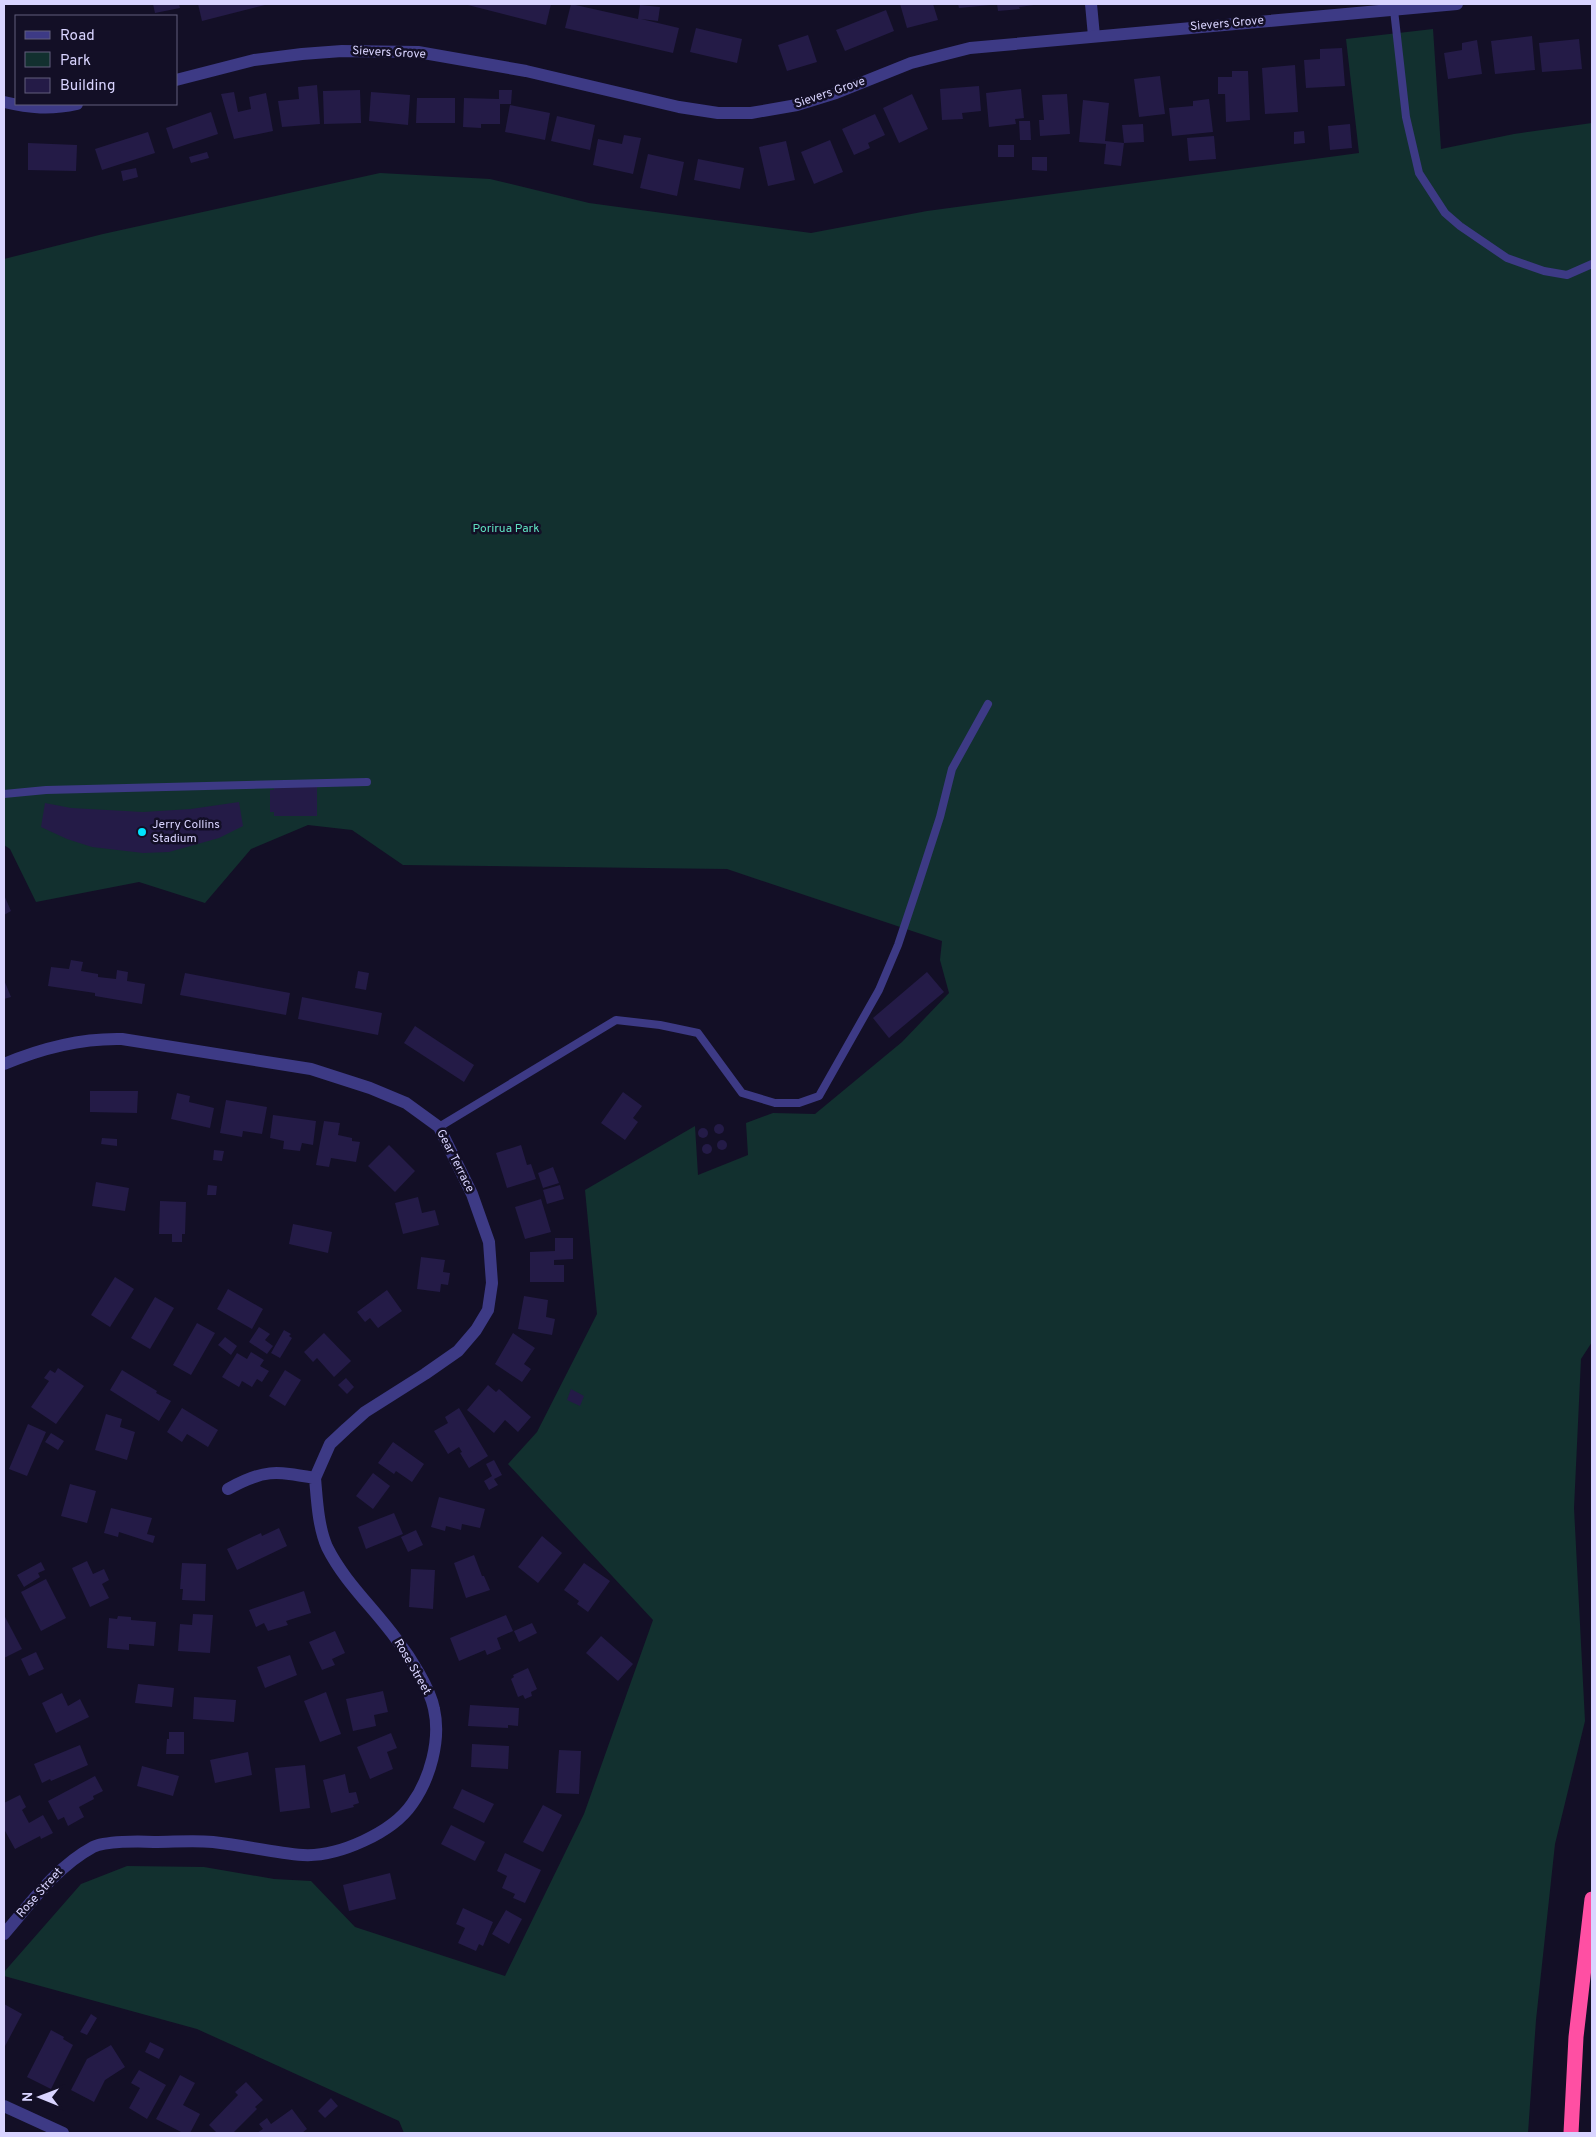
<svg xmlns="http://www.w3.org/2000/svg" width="1596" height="2137" viewBox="0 0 1596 2137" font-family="Overpass,sans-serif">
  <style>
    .green { fill: #12302f }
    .building { fill: #241b47 }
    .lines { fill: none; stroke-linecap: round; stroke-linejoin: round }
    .service { stroke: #3d3a85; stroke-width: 8 }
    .minor { stroke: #3d3a85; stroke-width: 12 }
    .motorway { stroke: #ff4fa3; stroke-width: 15 }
    .poi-dot { fill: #00e5ff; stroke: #130f26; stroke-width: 2 }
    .labels { text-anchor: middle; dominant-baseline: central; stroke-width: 5; stroke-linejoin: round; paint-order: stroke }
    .street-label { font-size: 12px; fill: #d9d4ff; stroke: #130f26 }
    .park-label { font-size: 12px; fill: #5fe0c0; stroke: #130f26 }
    .poi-label { font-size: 12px; fill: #d9d4ff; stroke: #130f26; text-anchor: start }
  </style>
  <rect width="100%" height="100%" fill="#130f26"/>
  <polygon class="green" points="1433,29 1441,149 1514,134 1592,123 1592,1342 1581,1359 1574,1508 1585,1721 1555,1844 1536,2020 1528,2133 404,2133 399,2121 197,2029 4,1976 4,1972 81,1884 127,1866 204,1867 274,1879 311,1881 355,1927 505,1976 584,1814 653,1620 508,1464 537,1432 597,1314 585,1190 695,1126 698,1175 748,1155 746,1123 773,1113 815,1114 902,1042 949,993 940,960 942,941 727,869 403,865 352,830 308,825 251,849 205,903 139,882 36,902 10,849 4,845 4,259 103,234 380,173 490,179 589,203 811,233 927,211 1359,153 1346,39"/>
  <g class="building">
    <polygon points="153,4 179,4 180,8 155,13"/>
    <polygon points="198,4 269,4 202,21"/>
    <polygon points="464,4 551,4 546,25"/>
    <polygon points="571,4 638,19 640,5 660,7 658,21 641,19 679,28 673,53 565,28"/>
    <polygon points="900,4 933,4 938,20 907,28"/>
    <polygon points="958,4 990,4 990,5 959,8"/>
    <polygon points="997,4 1034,4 1034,5 1019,7 1020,9 998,11"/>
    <polygon points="886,10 894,31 845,51 836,30"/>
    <polygon points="696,28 742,39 737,63 690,52"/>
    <polygon points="808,35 817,62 787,71 778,45"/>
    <polygon points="1532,36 1535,70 1495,74 1491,41"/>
    <polygon points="1579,39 1582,69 1542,72 1539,43"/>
    <polygon points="1477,40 1482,74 1448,79 1444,53 1462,50 1462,43"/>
    <polygon points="1342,48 1345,86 1306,88 1304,60 1320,59 1320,49"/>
    <polygon points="1295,65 1298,112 1265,114 1262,68"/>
    <polygon points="1232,71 1248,71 1250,120 1226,122 1225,94 1218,94 1218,77 1232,77"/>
    <polygon points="1160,76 1165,114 1139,117 1134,79"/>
    <polygon points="317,85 320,124 282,127 278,101 299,99 298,87"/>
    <polygon points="979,86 981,111 962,113 963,119 942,120 940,89"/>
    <polygon points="1021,89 1024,118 1015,119 1016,124 989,127 986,93"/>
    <polygon points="360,90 361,123 324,124 323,91"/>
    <polygon points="499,90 512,90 511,104 500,104 500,124 481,124 481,128 463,127 464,98 499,99"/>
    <polygon points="234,92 238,112 251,109 249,97 266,93 273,131 234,139 221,94"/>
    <polygon points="371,92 410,95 408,125 369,121"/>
    <polygon points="912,94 928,129 899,143 883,108"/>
    <polygon points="1067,94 1070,134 1040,136 1039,120 1044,120 1042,95"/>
    <polygon points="417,98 455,98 455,123 416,123"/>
    <polygon points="1209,99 1213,132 1172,136 1169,108 1193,106 1193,101"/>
    <polygon points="1083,100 1109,103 1105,141 1124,143 1121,166 1104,164 1106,144 1079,142"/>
    <polygon points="510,105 550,113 545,140 505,132"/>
    <polygon points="211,112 218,134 173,149 166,128"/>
    <polygon points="875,114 885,135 868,143 870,148 854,155 842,129"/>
    <polygon points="557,116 595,125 590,150 551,141"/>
    <polygon points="1019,121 1030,121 1031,140 1020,140"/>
    <polygon points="1143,124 1144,142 1124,143 1122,125"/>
    <polygon points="1350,124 1352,148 1330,150 1328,126"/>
    <polygon points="1304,131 1305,143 1294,144 1294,132"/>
    <polygon points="148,132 155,153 102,170 95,149"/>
    <polygon points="624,135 641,138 633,174 593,165 598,139 622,144"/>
    <polygon points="1214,136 1216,159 1189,161 1187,138"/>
    <polygon points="830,140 843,172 814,184 801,152"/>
    <polygon points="786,141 795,180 768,186 759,147"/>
    <polygon points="28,143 77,145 76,171 28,170"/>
    <rect x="998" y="145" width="16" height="12"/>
    <polygon points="207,152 209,158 191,163 189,157"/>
    <polygon points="648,154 684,162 677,196 640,188"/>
    <polygon points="1032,157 1047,157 1047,171 1032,170"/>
    <polygon points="698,159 744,168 740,189 694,180"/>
    <polygon points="136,168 138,177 123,181 121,171"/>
    <polygon points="274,786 317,786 317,816 274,816 274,812 270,812 270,790 274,790"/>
    <polygon points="239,802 243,826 219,838 169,852 143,853 92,847 67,839 41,827 45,803 71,808 143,812 191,809"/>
    <polygon points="4,895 11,911 4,915"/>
    <polygon points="71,960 83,962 81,971 98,974 98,977 116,979 117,970 128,972 127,981 145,984 142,1004 95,996 95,993 48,986 51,967 69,969"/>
    <polygon points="358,971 369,973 366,990 355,988"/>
    <polygon points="927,972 944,992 889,1038 873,1018"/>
    <polygon points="185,973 290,993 286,1015 180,995"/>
    <polygon points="4,980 11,997 4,999"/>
    <polygon points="302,997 382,1013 378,1035 298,1019"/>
    <polygon points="415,1026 474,1065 464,1082 404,1043"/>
    <polygon points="90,1091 138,1091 137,1113 90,1112"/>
    <polygon points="623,1092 642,1106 633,1118 638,1122 625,1140 601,1123"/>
    <polygon points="177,1093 190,1096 189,1102 214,1108 210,1128 171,1119"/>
    <polygon points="226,1100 267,1107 262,1134 243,1131 242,1137 220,1133"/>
    <polygon points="273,1115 316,1121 313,1145 302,1143 300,1151 283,1149 284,1141 270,1138"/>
    <polygon points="324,1121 340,1123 338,1135 352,1138 352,1141 360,1142 356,1162 331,1158 329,1167 316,1165"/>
    <circle cx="719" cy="1129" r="5"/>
    <circle cx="703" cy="1133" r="5"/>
    <polygon points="102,1138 117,1139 117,1146 101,1144"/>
    <circle cx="722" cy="1145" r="5"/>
    <circle cx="707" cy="1149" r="5"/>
    <polygon points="389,1145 415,1171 395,1192 368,1166"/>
    <polygon points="521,1145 527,1165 531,1164 536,1179 507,1188 496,1153"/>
    <polygon points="214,1150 224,1151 222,1161 213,1160"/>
    <polygon points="553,1167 559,1183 543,1188 538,1173"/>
    <polygon points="96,1182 129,1188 125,1211 92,1206"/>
    <polygon points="208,1185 217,1186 216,1195 207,1195"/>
    <polygon points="560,1185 564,1199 547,1204 543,1190"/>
    <polygon points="418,1197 422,1213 435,1210 439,1225 403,1234 395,1203"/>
    <polygon points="541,1199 551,1232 525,1239 515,1207"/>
    <polygon points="160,1201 186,1202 185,1234 182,1234 182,1242 172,1242 172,1234 159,1234"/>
    <polygon points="293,1224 332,1232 328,1253 289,1244"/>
    <polygon points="555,1238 573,1238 573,1259 554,1260 554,1265 564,1265 564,1282 530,1282 530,1252 555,1251"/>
    <polygon points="421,1257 445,1260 443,1272 450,1273 448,1285 441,1284 440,1292 417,1289"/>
    <polygon points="115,1277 134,1289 110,1327 91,1315"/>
    <polygon points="228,1289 263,1309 252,1329 217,1309"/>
    <polygon points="387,1290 402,1311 378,1328 370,1318 365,1322 357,1312"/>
    <polygon points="524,1296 548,1300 546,1317 555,1319 552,1335 518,1329"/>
    <polygon points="155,1297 174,1308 150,1349 131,1338"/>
    <polygon points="197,1323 215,1333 191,1375 173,1365"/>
    <polygon points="259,1327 270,1334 265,1340 273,1346 267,1354 249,1342"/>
    <polygon points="284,1330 291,1334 289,1336 292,1338 280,1358 271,1353"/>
    <polygon points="324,1333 351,1361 334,1377 317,1358 313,1362 304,1352"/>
    <polygon points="513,1333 535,1348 524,1364 531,1369 522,1382 495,1364"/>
    <polygon points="225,1337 237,1346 231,1355 218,1345"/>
    <polygon points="251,1352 264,1360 260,1366 269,1371 262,1382 257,1379 252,1387 242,1381 239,1387 222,1377 237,1353 247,1359"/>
    <polygon points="58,1368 84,1386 56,1424 31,1407 49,1381 44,1378 50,1370 55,1373"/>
    <polygon points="122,1370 157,1391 156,1393 171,1401 159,1421 110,1390"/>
    <polygon points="285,1370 301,1380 285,1406 269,1396"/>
    <polygon points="346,1378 354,1387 347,1394 338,1385"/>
    <polygon points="488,1385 496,1392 499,1389 531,1417 518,1432 505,1420 494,1433 467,1410"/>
    <polygon points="571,1389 584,1396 580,1406 567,1400"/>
    <polygon points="182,1408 218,1430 208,1447 187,1434 182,1442 167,1432"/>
    <polygon points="459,1408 488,1456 469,1468 460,1453 462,1452 459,1447 448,1454 434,1431 448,1423 445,1417"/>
    <polygon points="106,1414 122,1419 120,1427 135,1432 127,1460 95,1450"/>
    <polygon points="28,1424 46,1432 27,1476 9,1469"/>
    <polygon points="51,1433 64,1441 58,1450 45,1442"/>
    <polygon points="393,1442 424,1464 412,1482 396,1471 394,1474 378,1463"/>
    <polygon points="494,1460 502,1475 494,1479 498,1485 489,1490 484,1481 492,1476 486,1464"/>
    <polygon points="373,1473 390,1486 373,1509 356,1496"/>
    <polygon points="70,1484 96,1491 87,1523 61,1516"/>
    <polygon points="439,1497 485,1509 480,1528 462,1524 461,1530 446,1526 445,1531 431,1527"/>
    <polygon points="111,1508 152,1518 147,1534 155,1536 153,1543 119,1532 118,1537 104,1533"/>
    <polygon points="394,1513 403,1534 366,1549 358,1527"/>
    <polygon points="279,1528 287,1546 237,1570 227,1549 261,1533 262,1536"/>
    <polygon points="416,1530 423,1545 408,1552 401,1537"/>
    <polygon points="542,1536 562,1553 538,1583 518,1567"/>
    <polygon points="474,1555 482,1576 484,1576 490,1590 466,1598 454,1563"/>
    <polygon points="87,1561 93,1574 104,1569 109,1580 102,1584 109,1598 90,1607 72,1568"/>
    <polygon points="41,1562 45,1570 38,1573 40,1577 24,1587 17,1575"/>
    <polygon points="182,1563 206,1564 205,1601 182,1600 183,1589 180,1589"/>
    <polygon points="584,1563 610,1581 588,1612 577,1604 579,1601 564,1590"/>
    <polygon points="411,1569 435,1570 433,1609 409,1607"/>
    <polygon points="46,1579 66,1618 41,1631 21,1592"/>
    <polygon points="304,1591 311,1613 286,1621 288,1625 268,1631 264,1623 256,1627 249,1610"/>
    <polygon points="193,1614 213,1615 210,1653 178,1651 180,1624 192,1625"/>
    <polygon points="4,1615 22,1649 4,1658"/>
    <polygon points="506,1615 513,1631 497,1638 501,1649 487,1655 485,1650 459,1661 450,1638"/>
    <polygon points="118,1616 131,1617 131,1620 156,1622 154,1646 129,1644 129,1650 107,1648 109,1618 117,1619"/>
    <polygon points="532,1623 537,1633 519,1642 514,1631"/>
    <polygon points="335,1631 345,1653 332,1659 335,1665 322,1670 309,1642"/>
    <polygon points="601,1636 633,1664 618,1681 586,1653"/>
    <polygon points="36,1652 44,1669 29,1676 21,1659"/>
    <polygon points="290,1655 297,1675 265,1688 257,1667"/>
    <polygon points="528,1668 537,1689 531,1692 532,1696 525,1699 523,1695 518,1697 511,1679 514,1677 513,1675"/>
    <polygon points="138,1684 174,1688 172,1707 135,1703"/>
    <polygon points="383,1691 388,1712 374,1715 376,1726 353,1731 346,1699"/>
    <polygon points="326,1692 341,1734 320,1742 304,1701"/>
    <polygon points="62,1693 68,1706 80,1699 89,1717 56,1733 42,1703"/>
    <polygon points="194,1697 236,1700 234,1722 193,1719"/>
    <polygon points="470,1705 519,1708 518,1726 508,1725 508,1728 468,1726"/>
    <polygon points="169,1732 184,1732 184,1754 166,1754 167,1739 169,1739"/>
    <polygon points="391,1733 397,1748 387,1752 393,1769 370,1779 357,1747"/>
    <polygon points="472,1744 509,1746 508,1769 471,1767"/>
    <polygon points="80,1745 88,1765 51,1781 50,1779 42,1783 34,1764"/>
    <polygon points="559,1750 581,1751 579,1794 556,1793"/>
    <polygon points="248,1752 252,1775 215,1783 210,1760"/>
    <polygon points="305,1765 310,1808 280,1812 275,1768"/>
    <polygon points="142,1766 179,1776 173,1796 137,1786"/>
    <polygon points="345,1774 349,1793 356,1792 359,1803 353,1805 354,1807 331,1813 323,1780"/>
    <polygon points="95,1776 103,1791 93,1796 94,1799 79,1807 84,1817 68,1826 64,1817 58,1820 48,1801"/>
    <polygon points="462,1789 494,1804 484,1823 453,1808"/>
    <polygon points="20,1795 26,1807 22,1810 29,1823 43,1815 53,1833 41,1839 40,1836 15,1849 4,1829 4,1803"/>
    <polygon points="543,1805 562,1815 543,1852 523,1842"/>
    <polygon points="451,1825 485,1842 475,1861 441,1844"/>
    <polygon points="505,1853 541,1870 525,1903 513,1898 515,1894 502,1888 507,1876 497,1871"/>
    <polygon points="390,1873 396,1899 349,1911 343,1885"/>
    <polygon points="463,1908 493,1922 483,1946 479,1944 476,1951 458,1943 465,1928 456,1924"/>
    <polygon points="506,1910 522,1919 509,1944 492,1934"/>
    <polygon points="4,2004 22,2014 4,2048"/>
    <polygon points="91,2014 97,2018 87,2035 80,2032"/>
    <polygon points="51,2030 64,2037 63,2039 73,2045 51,2089 27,2077"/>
    <polygon points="150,2042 164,2049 159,2059 145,2052"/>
    <polygon points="111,2045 125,2067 105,2080 94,2102 71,2090 87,2059"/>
    <polygon points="139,2070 166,2085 147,2119 129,2108 140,2088 131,2083"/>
    <polygon points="180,2075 195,2083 183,2105 200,2114 190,2133 183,2133 156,2119"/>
    <polygon points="246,2082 263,2100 255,2107 257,2109 233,2133 217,2133 209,2125 238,2095 235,2092"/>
    <polygon points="331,2098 338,2106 325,2118 318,2111"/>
    <polygon points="292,2109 307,2129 302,2133 257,2133 263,2129 259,2124 267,2118 271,2124"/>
  </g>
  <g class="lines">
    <g class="service">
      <polyline points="1394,10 1406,117 1419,173 1445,213 1460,226 1507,258 1544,271 1567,275 1592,264"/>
      <polyline points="4,794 46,790 367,782"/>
      <polyline points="439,1127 616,1020 660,1025 698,1033 742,1093 775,1103 799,1103 819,1096 879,990 898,945 919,882 940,817 952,769 988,704"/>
    </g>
    <g class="minor">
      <polyline points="1091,4 1094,36"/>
      <polyline points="176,80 254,60 302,54 342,51 418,52 526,71 679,107 718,113 751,113 797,105 836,93 911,63 970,48 1457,4"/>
      <path d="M4 102C30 108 50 110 77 104"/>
      <path d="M4 1064C42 1048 80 1038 122 1039L311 1069 370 1088 406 1103 439 1127 472 1194 489 1242 492 1283 488 1310 476 1330 458 1351 425 1374 365 1412 346 1429 330 1444 315 1478"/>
      <path d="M4 1934C31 1903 56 1867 93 1847 104 1841 140 1841 154 1842 174 1842 193 1840 213 1842 243 1845 273 1853 303 1855 338 1857 392 1833 412 1804 430 1779 441 1740 434 1709 430 1688 410 1657 397 1640 374 1608 345 1583 327 1547 318 1526 317 1500 315 1478 275 1471 264 1469 228 1489"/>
      <polyline points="4,2106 63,2133"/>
    </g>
    <polyline class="motorway" points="1571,2133 1576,2037 1592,1899"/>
  </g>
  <circle class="poi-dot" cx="142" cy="832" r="5"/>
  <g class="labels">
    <g class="street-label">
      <text transform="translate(1227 24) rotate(-5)">Sievers Grove</text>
      <text transform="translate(389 53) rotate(3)">Sievers Grove</text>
      <text transform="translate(830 93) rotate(-19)">Sievers Grove</text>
      <text transform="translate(455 1161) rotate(63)">Gear Terrace</text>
      <text transform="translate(412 1667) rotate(60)">Rose Street</text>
      <text transform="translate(40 1893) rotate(-48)">Rose Street</text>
    </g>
    <g class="park-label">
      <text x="506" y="529">Porirua Park</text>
    </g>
    <g class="poi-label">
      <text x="152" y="825">Jerry Collins<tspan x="152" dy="14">Stadium</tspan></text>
    </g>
  </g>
  <rect width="1596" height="2137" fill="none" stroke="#d9d4ff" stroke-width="10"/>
  <rect x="15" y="15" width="162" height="90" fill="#130f26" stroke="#625e7d"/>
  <rect x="25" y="31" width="25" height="8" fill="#3d3a85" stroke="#625e7d"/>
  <text x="60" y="40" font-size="15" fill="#d9d4ff">Road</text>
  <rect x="25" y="52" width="25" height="15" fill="#12302f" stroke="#625e7d"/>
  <text x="60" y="65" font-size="15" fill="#d9d4ff">Park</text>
  <rect x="25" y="78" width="25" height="15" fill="#241b47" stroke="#625e7d"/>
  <text x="60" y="90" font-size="15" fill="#d9d4ff">Building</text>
  <g transform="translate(40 2097) rotate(271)" stroke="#130f26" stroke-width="4" paint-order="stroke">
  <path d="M0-4L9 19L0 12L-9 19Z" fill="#d9d4ff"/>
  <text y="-8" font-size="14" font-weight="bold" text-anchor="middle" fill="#d9d4ff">N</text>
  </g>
</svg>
